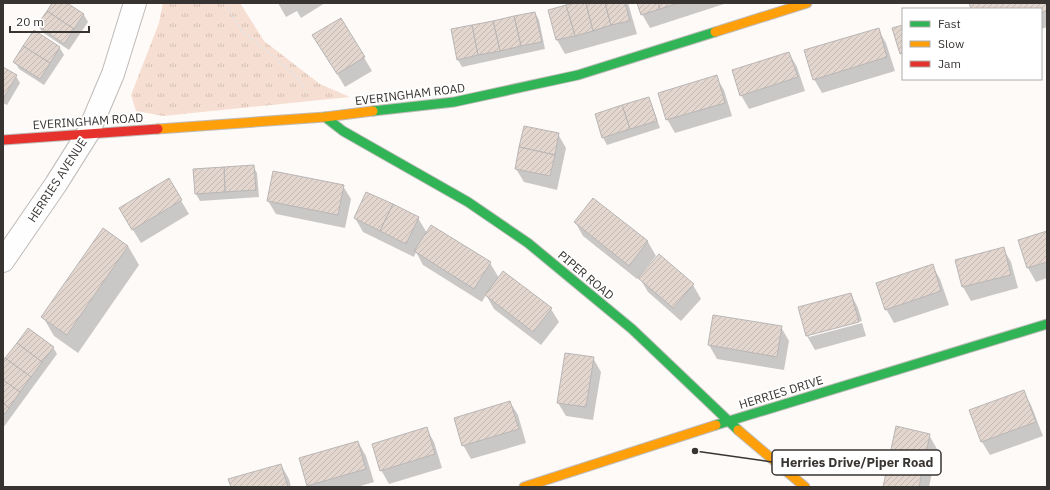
<svg xmlns="http://www.w3.org/2000/svg" width="1050" height="490" viewBox="0 0 1050 490" font-family="'IBM Plex Sans',sans-serif">
  <style>
    .grass { fill: url(#grass-tufts) }
    .shadow { fill: #0003 }
    .building { fill: url(#building-hatch); stroke: #b9b6b5 }
    .lines { fill: none; stroke-linecap: round; stroke-linejoin: round }
    .street-casing { stroke: #bebbb9; stroke-width: 24 }
    .fast-casing { stroke: #bebbb9; stroke-width: 11 }
    .slow-casing { stroke: #bebbb9; stroke-width: 11 }
    .jam-casing { stroke: #bebbb9; stroke-width: 11 }
    .path { stroke: #e4e3e2; stroke-width: 2.5; stroke-dasharray: 2 3; stroke-linecap: butt }
    .street { stroke: #fffefe; stroke-width: 22 }
    .fast { stroke: #30b455; stroke-width: 9 }
    .slow { stroke: #ff9f0a; stroke-width: 9 }
    .jam { stroke: #e5322d; stroke-width: 9 }
    .labels { text-anchor: middle; dominant-baseline: central; stroke-width: 3.5; stroke-linejoin: round; paint-order: stroke }
    .street-label { font-size: 12px; fill: #383432; stroke: #fff }
    .leader { fill: none; stroke: #383432; stroke-width: 1.5 }
    .callout-dot { fill: #383432; stroke: #fff; stroke-width: 1.5 }
    .callout { fill: #fff; stroke: #383432; stroke-width: 1.5 }
    .callout-label { font-size: 13px; text-anchor: middle; font-weight: bold; fill: #383432 }
  </style>
  <defs>
    <pattern id="grass-tufts" width="24" height="20" patternUnits="userSpaceOnUse"><rect width="24" height="20" fill="#f6dfd2"/><path d="M3 7l-1-3M5 7V3M7 7l1-3M15 17l-1-3M17 17v-4M19 17l1-3" fill="none" stroke="#d4c0b5"/></pattern>
    <pattern id="building-hatch" width="6" height="6" patternUnits="userSpaceOnUse"><rect width="6" height="6" fill="#e3d6cf"/><path d="M-1 1l2-2M0 6l6-6M5 7l2-2" fill="none" stroke="#c4b8b2"/></pattern>
  </defs>
  <rect width="100%" height="100%" fill="#fdfaf8"/>
  <polygon class="grass" points="163,3 240,3 264,41 320,84 350,97 163,116 136,111 131,95 159,23"/>
  <g class="shadow">
    <polygon points="53,3 65,3 84,15 88,22 69,50 42,32 38,25"/>
    <polygon points="278,3 325,3 301,18 297,11 286,17"/>
    <polygon points="578,3 628,3 637,34 565,54 557,40 549,11"/>
    <polygon points="638,3 723,3 724,4 650,28 642,14"/>
    <polygon points="970,3 1047,3 1047,27 1041,29 1041,9 972,9"/>
    <polygon points="535,13 539,20 545,49 462,67 458,60"/>
    <polygon points="341,19 372,71 345,87 322,49"/>
    <polygon points="878,29 886,43 895,71 822,93 814,79"/>
    <polygon points="60,48 64,55 44,85 19,69 15,62"/>
    <polygon points="789,53 797,67 805,91 749,109 741,95"/>
    <polygon points="3,68 16,76 20,83 7,105 3,103"/>
    <polygon points="716,77 724,90 732,116 675,133 667,119"/>
    <polygon points="648,98 652,105 660,128 607,145 603,138 596,114"/>
    <polygon points="558,134 566,148 557,190 524,182 516,169"/>
    <polygon points="253,166 257,173 259,197 200,201 196,194"/>
    <polygon points="168,179 189,214 141,243 128,222"/>
    <polygon points="343,186 351,199 345,228 276,214 268,201"/>
    <polygon points="367,193 418,218 427,233 490,263 499,278 551,309 559,322 541,345 494,309 486,295 482,302 423,265 416,252 414,257 363,232 355,218"/>
    <polygon points="594,200 648,242 656,256 642,273 693,285 701,299 681,321 648,292 639,277 637,279 583,236 575,222"/>
    <polygon points="1047,232 1047,278 1036,282 1028,268 1020,241"/>
    <polygon points="128,246 139,265 78,353 54,336 43,317"/>
    <polygon points="1003,248 1011,262 1018,288 971,301 963,287 956,260"/>
    <polygon points="932,265 940,279 949,305 894,323 886,309"/>
    <polygon points="851,294 858,308 862,321 809,335 809,337 862,323 866,336 815,350 807,336 800,308"/>
    <polygon points="781,327 789,341 784,370 717,359 709,345"/>
    <polygon points="53,347 57,354 3,428 3,363"/>
    <polygon points="593,358 601,372 593,420 566,416 558,403"/>
    <polygon points="1023,392 1031,405 1043,436 990,455 982,442 971,411"/>
    <polygon points="510,402 518,415 526,443 471,459 463,445"/>
    <polygon points="426,428 434,442 442,468 389,484 381,470"/>
    <polygon points="929,435 937,449 929,487 884,487"/>
    <polygon points="358,442 366,456 374,482 357,487 309,487 308,485"/>
    <polygon points="281,465 289,479 291,487 232,487"/>
  </g>
  <g class="building">
    <polygon points="52,3 67,3 84,14 74,29 47,11"/>
    <polygon points="574,3 586,3 593,31 575,36 566,5"/>
    <polygon points="586,3 605,3 611,25 593,31"/>
    <polygon points="605,3 625,3 630,21 611,25"/>
    <polygon points="637,3 658,3 660,9 641,15"/>
    <polygon points="658,3 678,3 660,9"/>
    <polygon points="969,3 1047,3 1047,11 1041,13 1041,9 971,9"/>
    <polygon points="566,5 575,36 556,40 548,10"/>
    <polygon points="47,11 74,29 64,44 37,25"/>
    <polygon points="535,12 542,42 521,46 514,16"/>
    <polygon points="514,16 521,46 500,51 493,21"/>
    <polygon points="341,18 365,57 337,74 312,35"/>
    <polygon points="493,21 500,51 478,55 472,25"/>
    <polygon points="472,25 478,55 457,60 451,29"/>
    <polygon points="903,25 903,53 900,54 892,28"/>
    <polygon points="879,28 887,57 813,80 804,50"/>
    <polygon points="34,30 60,47 50,63 23,46"/>
    <polygon points="23,46 50,63 40,79 13,62"/>
    <polygon points="789,52 798,77 740,96 732,70"/>
    <polygon points="3,67 17,75 3,99"/>
    <polygon points="717,75 725,103 666,120 658,93"/>
    <polygon points="649,97 657,121 630,129 622,105"/>
    <polygon points="622,105 630,129 602,138 595,114"/>
    <polygon points="524,126 559,133 555,155 519,147"/>
    <polygon points="519,147 555,155 550,176 515,169"/>
    <polygon points="254,165 256,190 225,192 224,167"/>
    <polygon points="224,167 225,192 195,194 193,169"/>
    <polygon points="273,171 344,185 338,215 267,201"/>
    <polygon points="169,178 182,200 132,230 119,208"/>
    <polygon points="366,192 393,204 380,231 354,218"/>
    <polygon points="593,198 648,241 629,266 574,222"/>
    <polygon points="393,204 419,217 406,244 380,231"/>
    <polygon points="431,225 491,262 474,289 414,251"/>
    <polygon points="103,228 128,246 67,335 41,317"/>
    <polygon points="1047,231 1047,262 1027,268 1018,240"/>
    <polygon points="1004,247 1011,275 962,287 955,260"/>
    <polygon points="659,254 694,284 673,308 638,278"/>
    <polygon points="933,264 941,291 885,310 876,283"/>
    <polygon points="503,271 552,308 533,332 485,295"/>
    <polygon points="851,293 859,322 806,336 798,307"/>
    <polygon points="713,315 782,326 777,357 708,345"/>
    <polygon points="28,328 54,347 42,362 17,343"/>
    <polygon points="17,343 42,362 31,377 5,358"/>
    <polygon points="565,353 594,357 586,407 557,403"/>
    <polygon points="5,358 31,377 20,392 3,380 3,361"/>
    <polygon points="3,380 20,392 9,408 3,403"/>
    <polygon points="1024,390 1036,422 981,442 969,410"/>
    <polygon points="510,401 519,429 462,446 454,418"/>
    <polygon points="3,403 9,408 3,416"/>
    <polygon points="896,426 930,434 919,487 883,487"/>
    <polygon points="427,427 435,454 380,471 372,444"/>
    <polygon points="358,441 366,469 307,486 299,458"/>
    <polygon points="281,464 288,487 231,487 228,479"/>
  </g>
  <g class="lines">
    <g class="street-casing">
      <polyline id="street" points="3,261 56,184 88,133 113,74 135,3"/>
    </g>
    <g class="fast-casing">
      <g id="fast">
        <polyline points="373,111 454,102 578,75 715,32"/>
        <polyline points="325,117 343,131 468,202 528,243 632,329 738,430"/>
        <polyline points="716,425 1047,324"/>
      </g>
    </g>
    <g class="slow-casing">
      <g id="slow">
        <polyline points="715,32 807,3"/>
        <polyline points="158,129 325,117 373,111"/>
        <polyline points="738,430 805,487"/>
        <polyline points="524,487 716,425"/>
      </g>
    </g>
    <g class="jam-casing">
      <polyline id="jam" points="3,140 158,129"/>
    </g>
    <polyline class="path" points="226,3 241,30 295,75 308,93"/>
    <use href="#street" class="street"/>
    <use href="#fast" class="fast"/>
    <use href="#slow" class="slow"/>
    <use href="#jam" class="jam"/>
  </g>
  <g class="labels">
    <g class="street-label">
      <text transform="translate(410 94) rotate(-7)">EVERINGHAM ROAD</text>
      <text transform="translate(88 121) rotate(-4)">EVERINGHAM ROAD</text>
      <text transform="translate(57 180) rotate(-57)">HERRIES AVENUE</text>
      <text transform="translate(586 275) rotate(40)">PIPER ROAD</text>
      <text transform="translate(781 392) rotate(-17)">HERRIES DRIVE</text>
    </g>
  </g>
  <path class="leader" d="M695 451L772 462"/>
  <circle class="callout-dot" cx="695" cy="451" r="4"/>
  <rect class="callout" x="772" y="450" width="169" height="25" rx="4"/>
  <g class="callout-label">
    <text x="857" y="467">Herries Drive/Piper Road</text>
  </g>
  <rect width="1050" height="490" fill="none" stroke="#383432" stroke-width="8"/>
  <rect x="902" y="8" width="140" height="72" fill="#ffffff" stroke="#afaead"/>
  <rect x="910" y="21" width="20" height="6" fill="#30b455" stroke="#afaead"/>
  <text x="938" y="28" font-size="12" fill="#383432">Fast</text>
  <rect x="910" y="41" width="20" height="6" fill="#ff9f0a" stroke="#afaead"/>
  <text x="938" y="48" font-size="12" fill="#383432">Slow</text>
  <rect x="910" y="61" width="20" height="6" fill="#e5322d" stroke="#afaead"/>
  <text x="938" y="68" font-size="12" fill="#383432">Jam</text>
  <path d="M10 26v6h79v-6" fill="none" stroke="#383432" stroke-width="2"/>
  <text x="16" y="26" font-size="12" fill="#383432" stroke="#ffffff" stroke-width="3" paint-order="stroke">20 m</text>
</svg>
